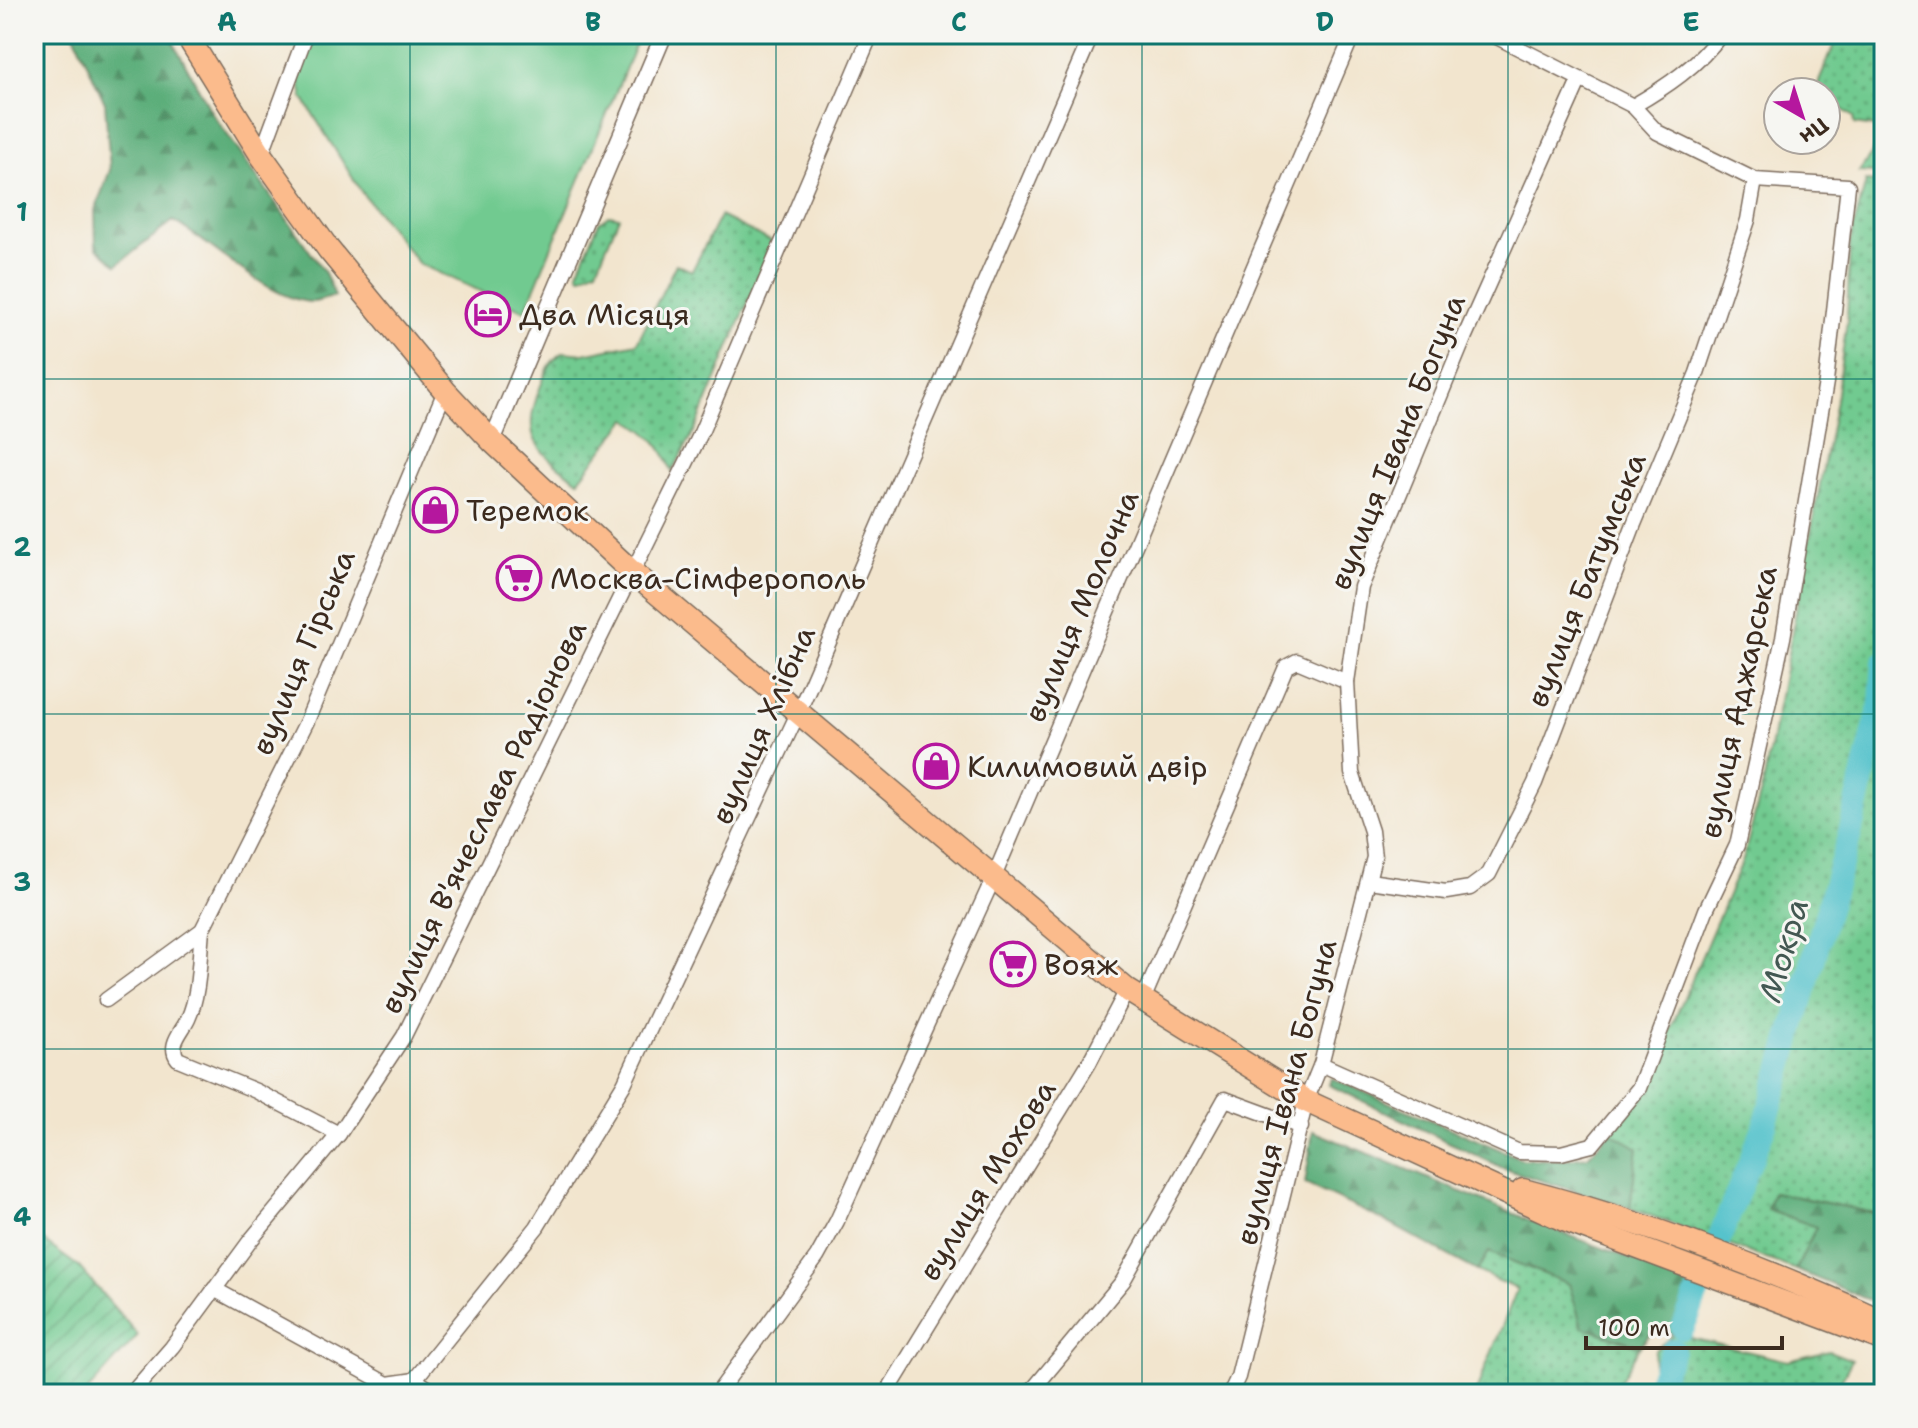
<svg xmlns="http://www.w3.org/2000/svg" width="1918" height="1428" viewBox="0 0 1918 1428" font-family="'Shantell Sans',sans-serif">
  <style>
    .grass { fill: url(#grass-dots); stroke: #567a57; stroke-width: 2 }
    .forest { fill: url(#forest-firs); stroke: #4c6c4c; stroke-width: 2 }
    .garden { fill: url(#garden-furrows); stroke: #567a57; stroke-width: 2 }
    .pitch { fill: #71ca90; stroke: #567a57; stroke-width: 2 }
    .water { fill: url(#water-ripples); stroke: #487675; stroke-width: 2 }
    .lines { fill: none; stroke-linecap: round; stroke-linejoin: round }
    .river { stroke: #56c3cc; stroke-width: 24 }
    .minor-casing { stroke: #7b6b5c; stroke-width: 17 }
    .tertiary-casing { stroke: #7b6b5c; stroke-width: 19 }
    .trunk-casing { stroke: #7b6b5c; stroke-width: 25 }
    .minor { stroke: #fff; stroke-width: 14 }
    .tertiary { stroke: #fff; stroke-width: 16 }
    .trunk { stroke: #fbbb8c; stroke-width: 22 }
    .grid { fill: none; stroke: #0f766e; stroke-width: 2; stroke-opacity: 0.55 }
    .labels { text-anchor: middle; dominant-baseline: central; stroke-width: 6; stroke-linejoin: round; paint-order: stroke }
    .poi-label { font-size: 30px; fill: #3b2a1e; stroke: #f6f6f2; text-anchor: start }
    .street-label { font-size: 30px; fill: #3b2a1e; stroke: #f6f6f2 }
    .water-label { font-size: 32px; font-style: italic; fill: #435852; stroke: #f6f6f2 }
    .neatline { fill: none; stroke: #0f766e; stroke-width: 3 }
    .grid-label { font-size: 26px; text-anchor: middle; font-weight: bold; fill: #0f766e }
  </style>
  <defs>
    <pattern id="grass-dots" width="8" height="8" patternUnits="userSpaceOnUse" patternTransform="scale(2)"><rect width="8" height="8" fill="#71ca90"/><path d="M2 2h.1M6 6h.1" fill="none" stroke="#5ea475" stroke-width="1.8" stroke-linecap="round"/></pattern>
    <pattern id="forest-firs" width="22" height="20" patternUnits="userSpaceOnUse" patternTransform="scale(2)"><rect width="22" height="20" fill="#5cae7a"/><path d="M5 1l3.5 6h-7zM16 11l3.5 6h-7z" fill="#4d8e63"/></pattern>
    <pattern id="garden-furrows" width="10" height="10" patternUnits="userSpaceOnUse" patternTransform="scale(2)"><rect width="10" height="10" fill="#71ca90"/><path d="M-1 1l2-2M0 10L10 0M9 11l2-2" fill="none" stroke="#5ea475"/></pattern>
    <pattern id="water-ripples" width="26" height="14" patternUnits="userSpaceOnUse" patternTransform="scale(2)"><rect width="26" height="14" fill="#56c3cc"/><path d="M2 4q2-2 4 0t4 0M15 11q2-2 4 0t4 0" fill="none" stroke="#489fa5"/></pattern>
  </defs>
  <rect width="100%" height="100%" fill="#f6f6f2"/>
  <filter id="ink" filterUnits="userSpaceOnUse"><feTurbulence type="fractalNoise" baseFrequency=".0125" numOctaves="2"/><feDisplacementMap in="SourceGraphic" scale="16" xChannelSelector="R" yChannelSelector="G"/><feConvolveMatrix kernelMatrix="1 2 1 2 8 2 1 2 1" color-interpolation-filters="sRGB"/></filter>
  <filter id="wash" filterUnits="userSpaceOnUse"><feTurbulence type="fractalNoise" baseFrequency=".006" numOctaves="4" result="noise"/><feDisplacementMap in="SourceGraphic" scale="32" xChannelSelector="R" yChannelSelector="G"/><feGaussianBlur stdDeviation="1.8" result="paint"/><feColorMatrix in="noise" values="0 0 0 0 0 0 0 0 0 0 0 0 0 0 0 0 0 1.4 0 .05"/><feComposite in="paint" operator="in"/></filter>
  <g filter="url(#wash)">
    <rect width="100%" height="100%" fill="#f2e5ce"/>
    <g class="grass">
      <polygon points="1839,34 1884,34 1884,128 1854,124 1853,117 1828,99 1818,84"/>
      <polygon points="1884,136 1884,174 1859,172"/>
      <polygon points="1866,181 1884,183 1884,1215 1773,1192 1768,1209 1817,1227 1796,1270 1630,1208 1637,1148 1610,1132 1640,1100 1743,860 1764,780 1836,400 1847,320 1850,242"/>
      <polygon points="609,215 619,217 597,269 580,277 578,272 599,222"/>
      <path d="M720 216 773 242 695 430 672 472C663 445 651 434 627 419L578 481C538 451 520 440 540 388 546 373 549 360 564 352L584 354 637 343 676 264 692 271Z"/>
      <polygon points="1489,1252 1570,1284 1583,1327 1640,1346 1613,1394 1475,1394 1517,1289 1477,1271"/>
      <polygon points="1674,1334 1788,1361 1829,1351 1852,1360 1837,1388 1818,1386 1812,1394 1645,1394 1652,1379 1655,1350"/>
    </g>
    <g class="forest">
      <path d="M74 34H169L212 113 325 273 335 296C327 298 318 302 311 302 267 299 213 243 173 221L117 265 96 247 95 210 110 170 105 103Z"/>
      <polygon points="1331,1078 1522,1159 1559,1160 1588,1156 1610,1132 1638,1148 1630,1208 1505,1169 1329,1085"/>
      <polygon points="1313,1131 1539,1224 1695,1283 1674,1334 1653,1331 1640,1346 1582,1327 1569,1284 1489,1252 1477,1271 1385,1221 1305,1184"/>
      <polygon points="1773,1192 1884,1215 1884,1306 1796,1270 1816,1227 1767,1209"/>
    </g>
    <polygon class="garden" points="34,1234 79,1267 138,1335 85,1394 34,1394"/>
    <polygon class="pitch" points="313,34 640,34 525,311 419,264 362,193 303,98 299,79"/>
    <polygon class="water" points="1672,1353 1675,1360 1659,1394 1646,1394 1663,1360"/>
    <g class="lines">
      <g class="river">
        <polyline points="1683,1328 1765,1125 1849,837 1881,703 1884,663"/>
        <polyline points="1653,1394 1673,1350"/>
      </g>
    </g>
  </g>
  <g filter="url(#ink)">
    <g class="lines">
      <g class="minor-casing">
        <g id="minor">
          <path d="M1633 106C1666 87 1699 65 1721 34"/>
          <polyline points="261,155 306,34"/>
          <polyline points="1369,881 1446,892 1470,888 1489,874 1535,783 1634,524 1697,373 1748,220 1755,180"/>
          <path d="M202 930C199 958 200 993 188 1019 182 1032 167 1045 178 1059L256 1091 339 1134"/>
          <polyline points="106,1000 202,930 307,721 445,391"/>
          <polyline points="1143,1000 1286,667 1297,661 1347,682"/>
          <polyline points="1321,1064 1519,1152 1561,1153 1592,1145 1639,1088 1706,910 1737,845 1783,638 1826,382 1848,186 1755,180 1657,132 1633,106 1491,34"/>
          <polyline points="214,1289 387,1384 415,1380 437,1394"/>
          <polyline points="131,1394 172,1347 250,1241 339,1134 404,1036 700,435 871,34"/>
          <polyline points="403,1394 537,1227 624,1084 799,711 1092,34"/>
          <polyline points="717,1394 817,1257 837,1221 993,879 1353,34"/>
          <polyline points="886,1394 1089,1063 1127,990"/>
          <polyline points="1029,1394 1123,1281 1225,1099 1301,1127"/>
          <polyline points="1230,1394 1238,1377 1306,1101 1321,1064 1374,857 1371,831 1352,773 1347,682 1361,587 1465,336 1579,81"/>
        </g>
      </g>
      <g class="tertiary-casing">
        <polyline id="tertiary" points="492,441 664,34"/>
      </g>
      <g class="trunk-casing">
        <g id="trunk">
          <polyline points="186,34 261,155 329,250 445,391 492,441 631,571 1127,990 1306,1101 1564,1220 1884,1340"/>
          <path d="M1523 1190C1647 1222 1768 1269 1884 1322"/>
        </g>
      </g>
      <use href="#minor" class="minor"/>
      <use href="#tertiary" class="tertiary"/>
      <use href="#trunk" class="trunk"/>
    </g>
  </g>
  <path class="grid" d="M410 34V1394M776 34V1394M1142 34V1394M1508 34V1394M34 379H1884M34 714H1884M34 1049H1884"/>
  <defs>
    <g id="hotel-ring" transform="scale(2.3)"><circle r="9.5" fill="#f6f6f2" stroke="#b5179e" stroke-width="1.5"/><path d="M-6-4.5h1.5V1H6V5H4.5V3h-9V5H-6ZM-4 0a1.8 1.8 0 1 1 3.6 0ZM.5 0V-2.5h3Q6-2.5 6 0Z" fill="#b5179e"/></g>
    <g id="shop-ring" transform="scale(2.3)"><circle r="9.5" fill="#f6f6f2" stroke="#b5179e" stroke-width="1.5"/><path d="M-5-2.5h2.3a2.7 3.5 0 0 1 5.4 0H5L5.5 6h-11ZM-1.5-2.5h3a1.5 2.3 0 0 0-3 0Z" fill="#b5179e"/></g>
    <g id="supermarket-ring" transform="scale(2.3)"><circle r="9.5" fill="#f6f6f2" stroke="#b5179e" stroke-width="1.5"/><path d="M-6-5.5h2.5l.6 2H6L4.5 2H-2.5L-4.4-4H-6ZM-1.5 3.2a1.3 1.3 0 1 0 .1 0ZM3 3.2a1.3 1.3 0 1 0 .1 0Z" fill="#b5179e"/></g>
  </defs>
  <g fill-rule="evenodd">
    <use href="#hotel-ring" x="488" y="314"/>
    <use href="#shop-ring" x="435" y="510"/>
    <use href="#supermarket-ring" x="519" y="578"/>
    <use href="#shop-ring" x="936" y="766"/>
    <use href="#supermarket-ring" x="1013" y="964"/>
  </g>
  <g class="labels">
    <g class="poi-label">
      <text x="519" y="314">Два Місяця</text>
      <text x="466" y="510">Теремок</text>
      <text x="550" y="578">Москва-Сімферополь</text>
      <text x="967" y="766">Килимовий двір</text>
      <text x="1044" y="964">Вояж</text>
    </g>
    <g class="street-label">
      <text transform="translate(1397 442) rotate(-68)">вулиця Івана Богуна</text>
      <text transform="translate(1586 580) rotate(-68)">вулиця Батумська</text>
      <text transform="translate(1081 606) rotate(-67)">вулиця Молочна</text>
      <text transform="translate(303 652) rotate(-67)">вулиця Гірська</text>
      <text transform="translate(1738 702) rotate(-78)">вулиця Аджарська</text>
      <text transform="translate(763 725) rotate(-66)">вулиця Хлібна</text>
      <text transform="translate(483 817) rotate(-64)">вулиця В'ячеслава Радіонова</text>
      <text transform="translate(1286 1092) rotate(-75)">вулиця Івана Богуна</text>
      <text transform="translate(987 1180) rotate(-58)">вулиця Мохова</text>
    </g>
    <g class="water-label">
      <text transform="translate(1783 950) rotate(-74)">Мокра</text>
    </g>
  </g>
  <rect width="1918" height="1428" fill="none" stroke="#f6f6f2" stroke-width="88"/>
  <g transform="translate(1802 116) rotate(141)"><circle r="38" fill="#f6f6f2" stroke="#aba49d" stroke-width="2"/>
  <path d="M0-6L14 30L0 20L-14 30Z" fill="#b5179e"/>
  <text y="-12" font-size="22" font-weight="bold" text-anchor="middle" fill="#3b2a1e">Пн</text>
  </g>
  <path d="M1586 1336v12h196v-12" fill="none" stroke="#3b2a1e" stroke-width="4"/>
  <text x="1598" y="1336" font-size="24" fill="#3b2a1e" stroke="#f6f6f2" stroke-width="6" paint-order="stroke">100 m</text>
  <rect x="44" y="44" width="1830" height="1340" class="neatline"/>
  <g class="grid-label">
    <text x="227" y="31">A</text>
    <text x="593" y="31">B</text>
    <text x="959" y="31">C</text>
    <text x="1325" y="31">D</text>
    <text x="1691" y="31">E</text>
    <text x="22" y="221">1</text>
    <text x="22" y="556">2</text>
    <text x="22" y="891">3</text>
    <text x="22" y="1226">4</text>
  </g>
</svg>
